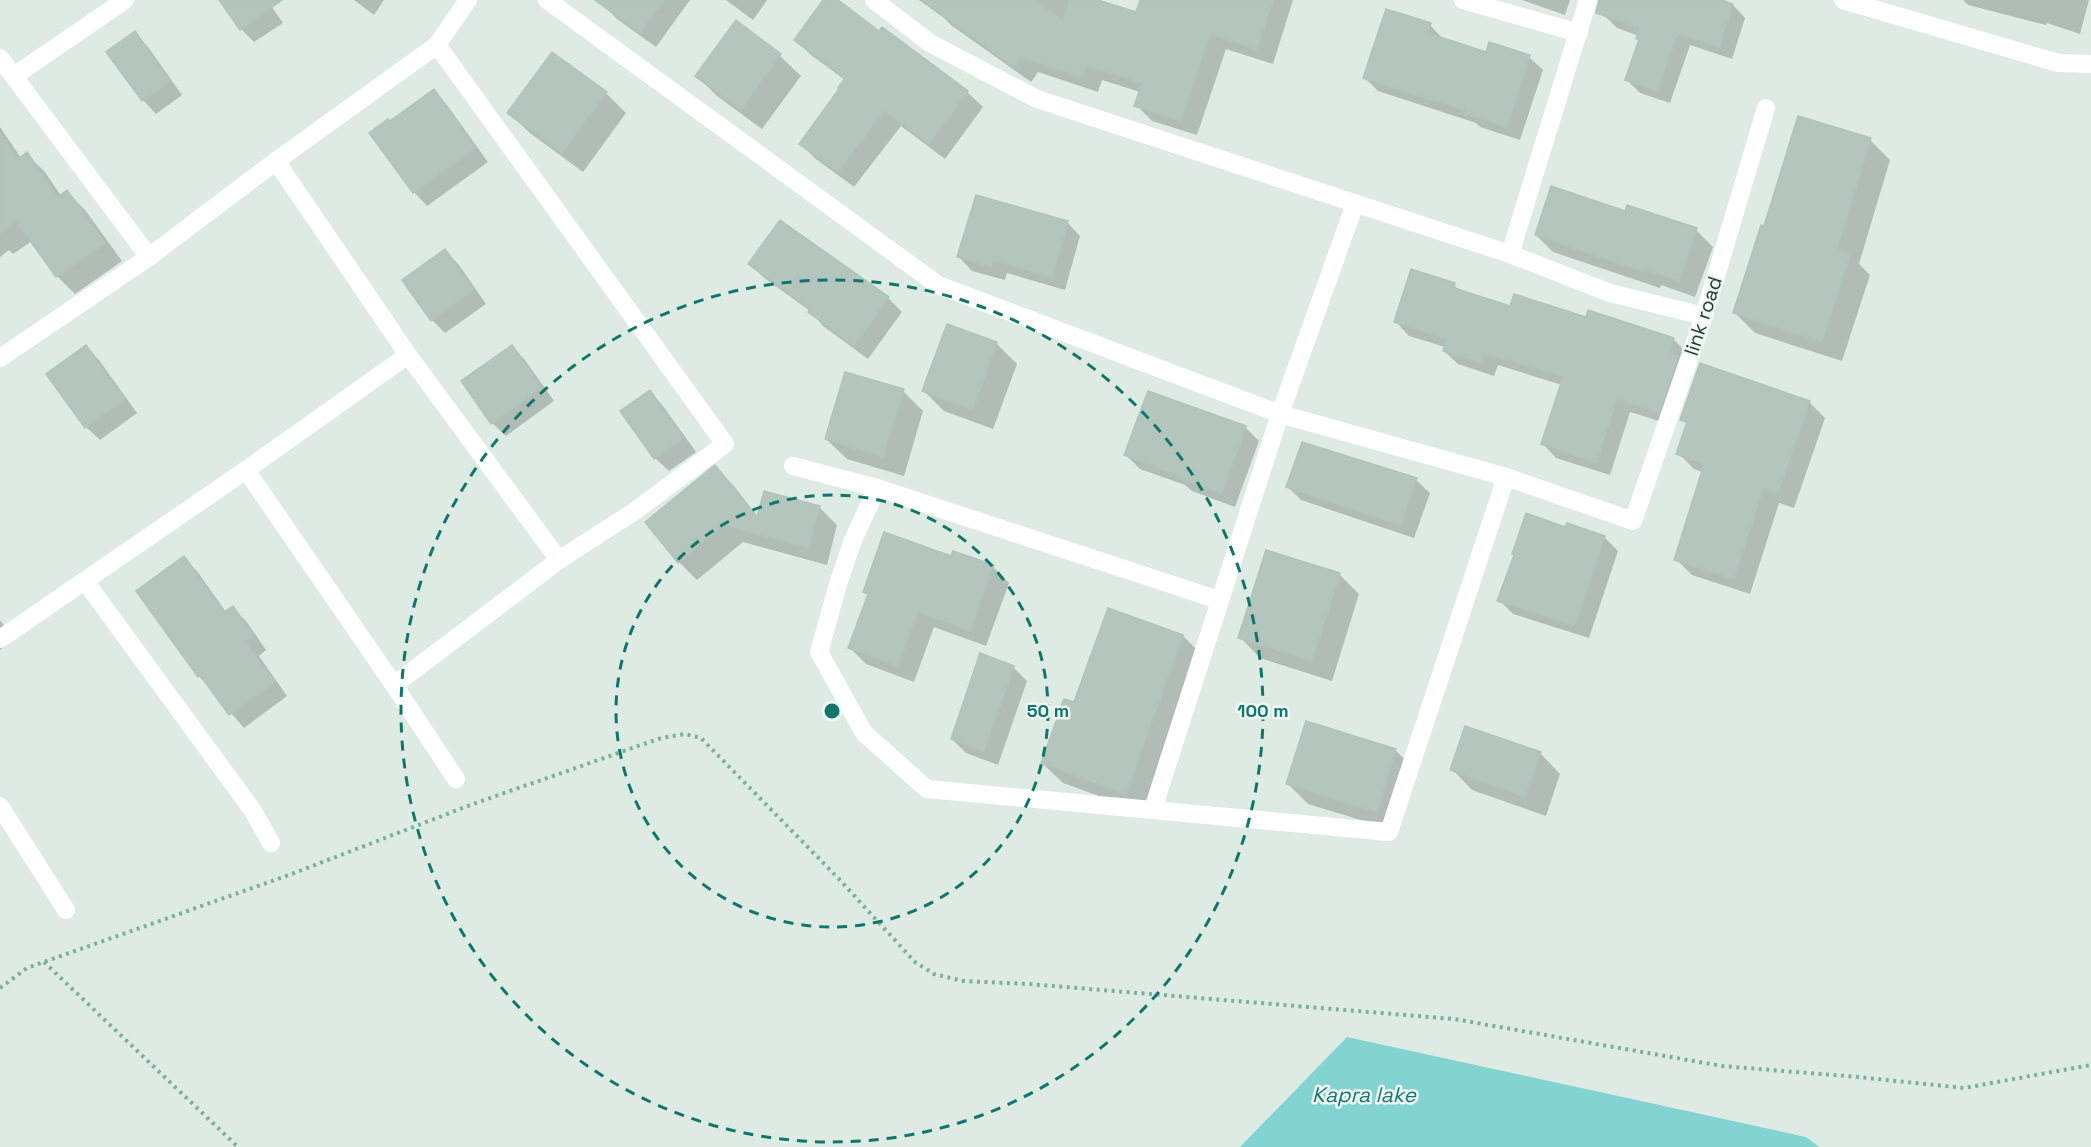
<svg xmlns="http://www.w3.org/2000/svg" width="2091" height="1147" viewBox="0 0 2091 1147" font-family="'Space Grotesk',sans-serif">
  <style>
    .water { fill: #83d3d3 }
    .shadow { fill: #0003 }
    .building { fill: #b3c5bc; stroke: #b1c4b9; stroke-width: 1.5 }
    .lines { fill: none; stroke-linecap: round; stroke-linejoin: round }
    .path { stroke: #7db098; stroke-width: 4; stroke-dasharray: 3 4.5; stroke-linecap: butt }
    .minor { stroke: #fff; stroke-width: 18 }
    .ring { fill: none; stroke: #0f766e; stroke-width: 3; stroke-dasharray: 10 8 }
    .labels { text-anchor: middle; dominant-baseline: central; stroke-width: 5; stroke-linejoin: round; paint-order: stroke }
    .street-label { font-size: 20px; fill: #1f3b2f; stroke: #eff7f2 }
    .water-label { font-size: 21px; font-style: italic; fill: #177778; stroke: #eff7f2 }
    .centre { fill: #0f766e; stroke: #eff7f2; stroke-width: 3 }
    .ring-label { font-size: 18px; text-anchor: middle; font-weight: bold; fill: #0f766e; stroke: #eff7f2; stroke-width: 5; stroke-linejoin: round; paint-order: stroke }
  </style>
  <rect width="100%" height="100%" fill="#deebe3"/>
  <polygon class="water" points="1347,1037 1806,1137 1819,1147 1240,1147"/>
  <g class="shadow">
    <polygon points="221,0 267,0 283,23 254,42 241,29"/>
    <polygon points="354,0 384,0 374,15"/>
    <polygon points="605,0 690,0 656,47 617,19 602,4"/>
    <polygon points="726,0 767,0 753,20"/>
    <polygon points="825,0 835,0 879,33 967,92 983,107 945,159 901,126 854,187 816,159 801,144 841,89 845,80 811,55 796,40"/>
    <polygon points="942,0 1093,0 1137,14 1142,0 1293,0 1273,64 1226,49 1197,135 1152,121 1136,105 1140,92 1102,80 1098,92 1038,72 1031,82 951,25 935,9"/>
    <polygon points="1522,0 1570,0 1565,15"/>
    <polygon points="1609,0 1716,0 1733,5 1745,18 1732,59 1690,45 1670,103 1640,93 1627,80 1640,40 1638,38 1639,36 1617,28 1604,15"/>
    <polygon points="1963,0 2089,0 2080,34 2047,23 2046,25 1968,5"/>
    <polygon points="736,23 780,56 801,76 762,129 717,96 697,76"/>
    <polygon points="1430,25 1443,39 1487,54 1529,57 1543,70 1520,140 1480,127 1476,123 1378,91 1365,78"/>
    <polygon points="134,33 148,47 182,95 156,114 143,100"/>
    <polygon points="434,91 447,105 488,162 427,206 414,192 390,123"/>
    <polygon points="606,93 626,113 583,172 530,133 509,113"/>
    <polygon points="0,127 21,158 26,154 45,172 61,196 67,192 85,210 122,261 75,294 57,276 32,241 13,254 9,250 0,257"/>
    <polygon points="1870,140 1890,160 1859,264 1870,275 1842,361 1755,333 1735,313 1765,228"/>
    <polygon points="1626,213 1696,230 1713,247 1695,297 1661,285 1660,288 1553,252 1536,235"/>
    <polygon points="780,222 888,298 902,312 868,359 823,326 810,311 763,277 750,264"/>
    <polygon points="1067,222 1080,236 1065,290 1007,273 1005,280 972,271 959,257"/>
    <polygon points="445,251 459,265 486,304 445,333 432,320"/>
    <polygon points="1454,285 1461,292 1511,308 1587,319 1673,339 1687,353 1672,425 1630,412 1610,475 1556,458 1543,444 1562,385 1498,365 1494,376 1458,364 1444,351 1445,347 1409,336 1396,322"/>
    <polygon points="948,326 997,344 1017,364 993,429 944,411 924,391"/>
    <polygon points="86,347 99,360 137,413 100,440 86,427"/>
    <polygon points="512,347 525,360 554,401 506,436 492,423"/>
    <polygon points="903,391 923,411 904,476 847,459 826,439"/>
    <polygon points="650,392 663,406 696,452 669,471 655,458"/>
    <polygon points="1809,402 1825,418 1794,508 1779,503 1750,594 1692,575 1676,559 1703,472 1694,469 1678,453 1688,425 1682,419"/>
    <polygon points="1245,427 1259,441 1235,507 1192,491 1185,485 1140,469 1126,455"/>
    <polygon points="715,467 733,485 758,517 819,507 837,525 827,565 743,542 697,580 679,562"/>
    <polygon points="1382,468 1416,480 1430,493 1414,538 1301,500 1288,487"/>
    <polygon points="1566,529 1604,537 1618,551 1589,638 1513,614 1499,600"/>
    <polygon points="184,558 197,571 226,612 232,608 246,621 266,650 259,656 287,696 244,728 199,676"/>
    <polygon points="952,558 993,567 1009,583 986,646 934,627 914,682 866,664 850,648 869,596 865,591"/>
    <polygon points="1339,574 1359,594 1332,681 1260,658 1240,637"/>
    <polygon points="0,620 14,640 0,650"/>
    <polygon points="1183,636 1203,656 1146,813 1063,783 1042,763 1075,704"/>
    <polygon points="1013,667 1027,681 998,765 966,753 952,739"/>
    <polygon points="1395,750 1416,770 1397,831 1308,804 1288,784"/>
    <polygon points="1540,753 1560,774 1546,816 1472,790 1452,769"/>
  </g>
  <g class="building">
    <polygon points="219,0 282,0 240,30"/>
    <polygon points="595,0 664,0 640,33"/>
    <polygon points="823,0 838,0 879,31 882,27 968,91 929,144 884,111 838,172 799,144 839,89 838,88 845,78 794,40"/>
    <polygon points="920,0 1034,0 1063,20 1069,0 1098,0 1136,12 1140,0 1273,0 1257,49 1210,34 1181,121 1134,106 1142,83 1086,65 1082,77 1022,57 1014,67"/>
    <polygon points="1599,0 1721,0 1733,4 1719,47 1678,33 1657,91 1625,80 1639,39 1636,39 1640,28 1596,13"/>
    <polygon points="1386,9 1431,23 1428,33 1486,52 1489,42 1530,55 1507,127 1465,114 1466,111 1363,78"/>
    <polygon points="736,20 781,54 741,110 695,76"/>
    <polygon points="135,31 170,81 142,101 106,52"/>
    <polygon points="552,52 607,92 562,153 507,113"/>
    <polygon points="434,89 476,148 413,193 369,133 388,119 390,121"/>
    <polygon points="1798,116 1871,138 1837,250 1850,254 1822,342 1733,313 1761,225 1764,226"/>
    <polygon points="0,133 18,159 27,152 58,197 67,190 105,243 56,277 16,221 0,233"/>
    <polygon points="1551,186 1625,211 1627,205 1697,228 1679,281 1644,269 1644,272 1535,235"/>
    <polygon points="976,195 1068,221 1052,277 993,260 991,267 957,257"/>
    <polygon points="780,220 889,297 854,346 808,312 810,309 748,264"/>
    <polygon points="445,249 474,289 431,321 402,280"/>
    <polygon points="1411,269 1455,283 1454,288 1510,306 1514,294 1586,317 1588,310 1674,338 1669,353 1678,356 1659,413 1617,399 1596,463 1541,444 1563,377 1484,353 1481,363 1443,351 1446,339 1394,322"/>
    <polygon points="947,324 997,342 973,410 922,391"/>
    <polygon points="86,345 125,399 85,428 46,374"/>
    <polygon points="512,345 542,387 491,424 461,381"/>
    <polygon points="1700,363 1810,401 1778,493 1763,488 1734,579 1674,560 1704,464 1676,454 1687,422 1680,420"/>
    <polygon points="845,372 904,389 883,457 825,439"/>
    <polygon points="650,390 683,438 654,459 620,411"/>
    <polygon points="1148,391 1246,426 1222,494 1177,478 1178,475 1124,455"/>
    <polygon points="1302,442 1417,478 1401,526 1286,487"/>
    <polygon points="715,465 757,517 764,491 820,506 809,548 724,525 678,563 645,522"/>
    <polygon points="1526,513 1565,527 1567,523 1605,536 1575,625 1497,601 1514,555 1512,554"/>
    <polygon points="884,532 951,556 953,551 994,565 970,631 918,612 898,666 848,648 868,594 863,592"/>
    <polygon points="1266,550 1340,573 1312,661 1238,638"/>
    <polygon points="184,556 224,612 233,606 254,636 246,642 275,682 229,715 200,675 198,677 136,591"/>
    <polygon points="1108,608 1183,635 1126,794 1041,763 1064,699 1074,702"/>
    <polygon points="980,653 1014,666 984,752 951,739"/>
    <polygon points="1306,721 1396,749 1377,812 1286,784"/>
    <polygon points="1465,726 1541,752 1525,797 1450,770"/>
  </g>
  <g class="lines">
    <g class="path">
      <polyline points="44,962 238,1147"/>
      <polyline points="0,988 27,968 289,875 473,804 661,738 685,734 701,738 838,878 915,962 934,974 963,981 1029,984 1454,1019 1722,1066 1858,1077 1964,1088 2091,1065"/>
    </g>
    <g class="minor">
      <polyline points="547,0 938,285 1280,414 1506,477 1633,521 1704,316 1766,108"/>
      <polyline points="874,0 930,43 1037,99 1510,254 1610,293 1704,316"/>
      <polyline points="1463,0 1579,33"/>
      <polyline points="1843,0 2058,63 2091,64"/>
      <polyline points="0,58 149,257"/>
      <polyline points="14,76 125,0"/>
      <polyline points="276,161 408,355 559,560"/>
      <polyline points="1510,254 1588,0"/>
      <polyline points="0,358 149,257 276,161 437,45 468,0"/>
      <polyline points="793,466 877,488 1219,600"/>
      <polyline points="246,470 394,685 456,779"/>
      <polyline points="877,488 853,540 839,581 819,652 864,733 927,789 1389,832 1506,477"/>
      <polyline points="85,581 253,811 271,843"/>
      <polyline points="0,639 246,470 408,355"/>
      <polyline points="394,685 559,560 635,511 725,444 437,45"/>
      <polyline points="0,806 66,910"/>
      <polyline points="1153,809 1280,414 1355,204"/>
    </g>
  </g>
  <g class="ring">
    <circle cx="832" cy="711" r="216"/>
    <circle cx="832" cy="711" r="431"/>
  </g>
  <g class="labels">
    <g class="street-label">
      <text transform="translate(1703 316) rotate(-72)">link road</text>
    </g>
    <g class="water-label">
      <text x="1364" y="1094">Kapra lake</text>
    </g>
  </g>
  <circle cx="832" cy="711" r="9" class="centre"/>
  <g class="ring-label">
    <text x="1048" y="717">50 m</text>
    <text x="1263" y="717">100 m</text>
  </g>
</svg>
